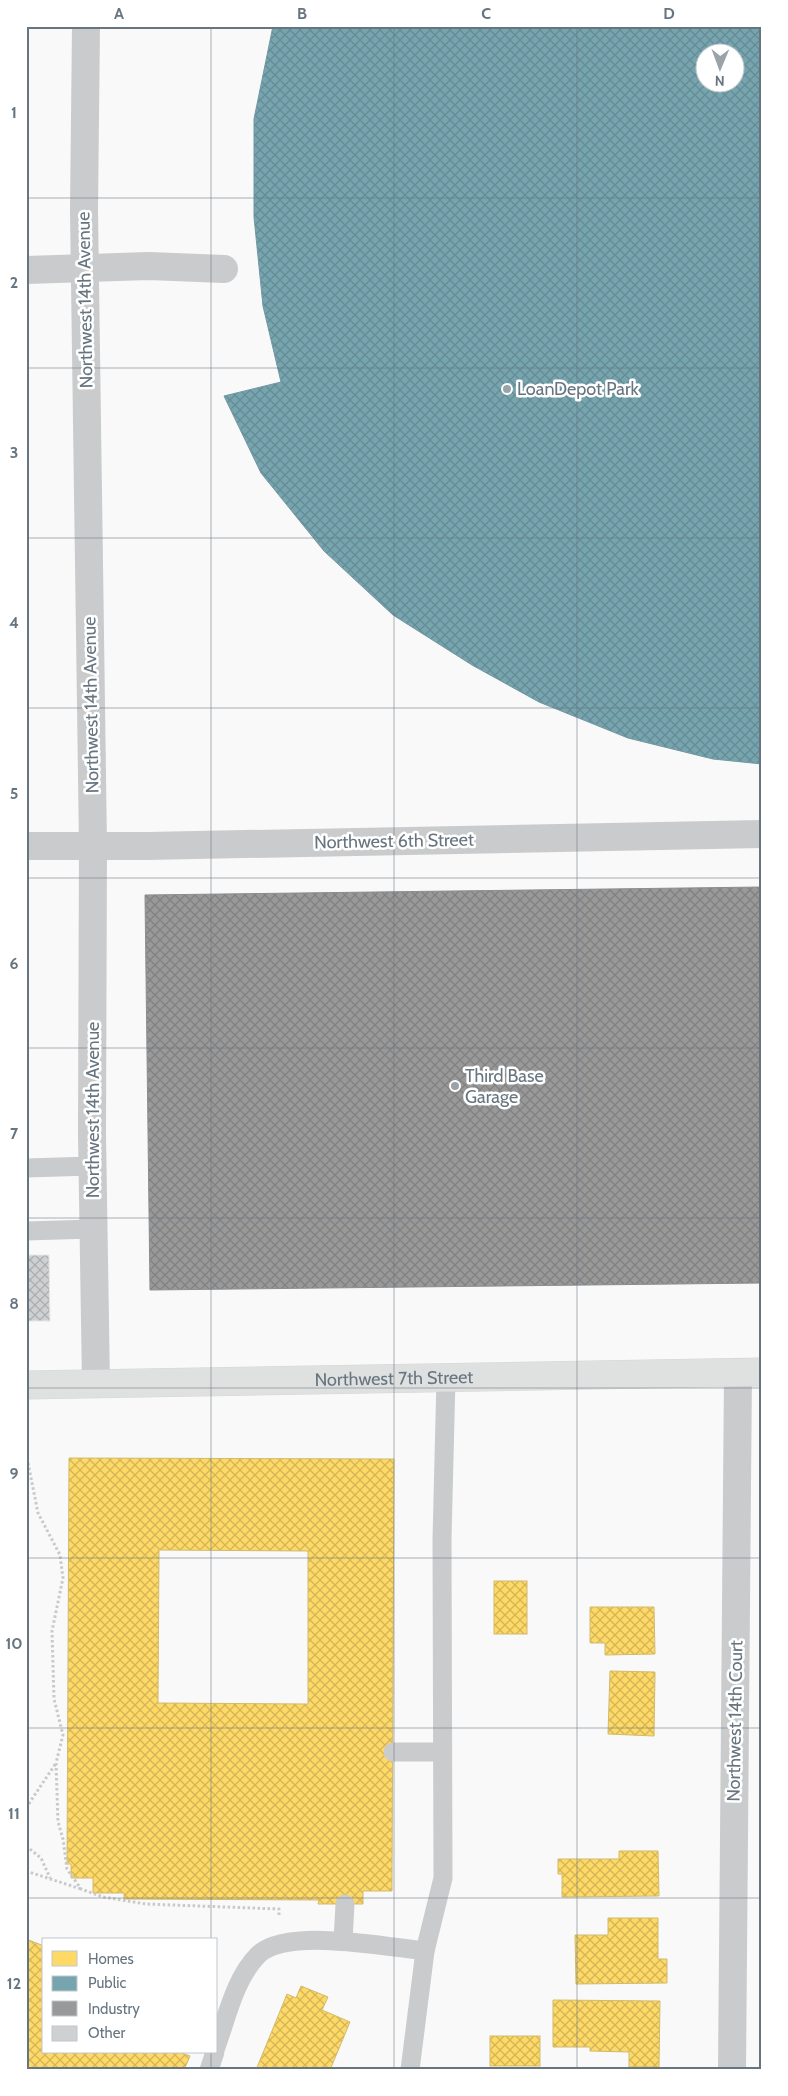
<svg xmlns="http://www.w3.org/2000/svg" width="788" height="2096" viewBox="0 0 788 2096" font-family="Cabin,sans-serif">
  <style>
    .homes { fill: url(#homes-cross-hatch); stroke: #d1bb6e; fill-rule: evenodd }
    .public { fill: url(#public-cross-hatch); stroke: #7297a1; fill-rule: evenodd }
    .industry { fill: url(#industry-cross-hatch); stroke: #8a8e92 }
    .building { fill: url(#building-cross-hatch); stroke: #e8e8e8 }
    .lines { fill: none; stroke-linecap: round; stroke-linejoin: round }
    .secondary-casing { stroke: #d5d6d7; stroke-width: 29 }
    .path { stroke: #c8c9ca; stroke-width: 3; stroke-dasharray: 2.5 2.5; stroke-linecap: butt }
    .lane { stroke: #cacbcc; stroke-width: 19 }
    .street { stroke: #cacbcc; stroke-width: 28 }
    .secondary { stroke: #dfe0e0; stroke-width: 28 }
    .grid { fill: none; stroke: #677580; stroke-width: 1; stroke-opacity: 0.55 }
    .poi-dot { fill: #9aa3aa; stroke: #fff; stroke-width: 2 }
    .labels { text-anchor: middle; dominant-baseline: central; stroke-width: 5; stroke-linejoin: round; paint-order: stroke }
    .street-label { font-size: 18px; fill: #677580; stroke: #fff }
    .poi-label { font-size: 18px; fill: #677580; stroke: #fff; text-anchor: start }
    .neatline { fill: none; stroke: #677580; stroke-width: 2 }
    .grid-label { font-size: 16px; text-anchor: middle; font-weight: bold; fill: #677580 }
  </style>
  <defs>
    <pattern id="homes-cross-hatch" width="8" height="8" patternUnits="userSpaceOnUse" patternTransform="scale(1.25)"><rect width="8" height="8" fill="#ffd966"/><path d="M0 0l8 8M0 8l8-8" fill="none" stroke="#d2b559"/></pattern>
    <pattern id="public-cross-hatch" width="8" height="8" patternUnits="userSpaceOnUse" patternTransform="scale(1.25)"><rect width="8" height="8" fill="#76a5af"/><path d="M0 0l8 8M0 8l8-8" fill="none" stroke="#658b94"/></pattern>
    <pattern id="industry-cross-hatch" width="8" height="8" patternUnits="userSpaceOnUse" patternTransform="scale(1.25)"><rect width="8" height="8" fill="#999"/><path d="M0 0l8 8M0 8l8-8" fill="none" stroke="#818182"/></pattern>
    <pattern id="building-cross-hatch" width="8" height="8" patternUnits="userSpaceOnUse" patternTransform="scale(1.25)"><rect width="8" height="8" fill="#ced0d1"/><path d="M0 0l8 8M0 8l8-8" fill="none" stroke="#abadaf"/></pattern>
  </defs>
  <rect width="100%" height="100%" fill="#f9f9f9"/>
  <g class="homes">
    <path d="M69 1458 394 1459 392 1891H363V1904H318L319 1900 124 1899V1893H93V1878H71V1864H67ZM159 1550 308 1551V1704L158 1703Z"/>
    <rect x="494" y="1581" width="33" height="53"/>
    <polygon points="590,1607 654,1607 655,1654 605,1655 605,1643 590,1643"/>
    <polygon points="610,1671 655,1672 654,1736 608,1734"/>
    <polygon points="619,1851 658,1851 659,1896 562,1897 562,1874 558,1874 558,1859 619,1859"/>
    <polygon points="608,1918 658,1918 658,1959 667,1959 667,1983 576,1984 575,1935 608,1935"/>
    <polygon points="26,1939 44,1946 44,2052 179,2052 190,2056 184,2070 26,2070"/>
    <polygon points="301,1986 328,1997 322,2010 350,2022 330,2070 256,2070 287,1994 296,1998"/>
    <polygon points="553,2000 660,2001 659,2067 629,2067 629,2052 590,2051 590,2047 553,2047"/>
    <rect x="490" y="2036" width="50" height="30"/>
  </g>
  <path class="public" d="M273 26H762V764L713 759 628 738 539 702 472 665 393 615 324 551 261 473 224 396 281 382 263 306 254 217V119ZM706 52H736V82H706Z"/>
  <polygon class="industry" points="762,887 762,1283 150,1290 145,895"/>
  <polygon class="building" points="26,1255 49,1255 50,1321 26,1321"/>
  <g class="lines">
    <g class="secondary-casing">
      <g id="secondary">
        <path id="s1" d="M26 1385 762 1372"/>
      </g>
    </g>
    <g class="path">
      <polyline points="26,1453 38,1513 60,1555 63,1578 52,1631 54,1699 63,1735 56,1763 58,1822 63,1839 67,1869 81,1889 103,1897 146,1904 279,1909 279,1916"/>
      <polyline points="26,1808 56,1763"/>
      <polyline points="26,1846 41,1858 50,1878"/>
      <polyline points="26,1871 81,1889"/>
    </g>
    <g class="lane">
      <polyline points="26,1168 92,1166"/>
      <polyline points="26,1231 93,1229"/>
      <polyline points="393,1752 442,1752"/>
      <polyline points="343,1941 345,1904"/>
      <path d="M216 2047C227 2017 235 1978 258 1955 286 1927 388 1947 425 1951"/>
      <polyline points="209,2070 215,2052"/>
      <polyline points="410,2070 425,1951 443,1878 442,1540 446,1378"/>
    </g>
    <g class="street">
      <polyline points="86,26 84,210 93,846 92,1134 96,1384"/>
      <polyline points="26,270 149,266 224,269"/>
      <polyline points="26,846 147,846 762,834"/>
      <polyline points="732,2070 738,1372"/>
    </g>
    <use href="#secondary" class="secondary"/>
  </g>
  <path class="grid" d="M211 26V1940M394 26V2070M577 26V2070M26 198H762M26 368H762M26 538H762M26 708H762M26 878H762M26 1048H762M26 1218H762M26 1388H762M26 1558H762M26 1728H762M26 1898H762M211 2052V2070"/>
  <g class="poi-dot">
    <circle cx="507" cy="389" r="5"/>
    <circle cx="455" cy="1086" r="5"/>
  </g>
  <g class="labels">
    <g class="street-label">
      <text transform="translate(85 300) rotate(-91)">Northwest 14th Avenue</text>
      <text transform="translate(91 705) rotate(-91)">Northwest 14th Avenue</text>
      <text transform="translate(394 841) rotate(-1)">Northwest 6th Street</text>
      <text transform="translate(93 1110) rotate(-90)">Northwest 14th Avenue</text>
      <text stroke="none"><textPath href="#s1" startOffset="368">Northwest 7th Street</textPath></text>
      <text transform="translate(735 1721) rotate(-89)">Northwest 14th Court</text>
    </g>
    <g class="poi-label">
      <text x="517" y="389">LoanDepot Park</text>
      <text x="465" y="1076">Third Base<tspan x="465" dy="21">Garage</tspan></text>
    </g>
  </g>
  <rect width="788" height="2096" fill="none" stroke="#ffffff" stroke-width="55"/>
  <rect x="42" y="1938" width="175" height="115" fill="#ffffff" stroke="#c2c8cc"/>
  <rect x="52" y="1951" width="25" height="15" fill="#ffd966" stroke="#c2c8cc"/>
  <text x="88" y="1964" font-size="15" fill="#677580">Homes</text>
  <rect x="52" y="1976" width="25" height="15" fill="#76a5af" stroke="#c2c8cc"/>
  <text x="88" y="1988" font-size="15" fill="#677580">Public</text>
  <rect x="52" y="2001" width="25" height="15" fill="#999999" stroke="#c2c8cc"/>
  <text x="88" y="2014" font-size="15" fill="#677580">Industry</text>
  <rect x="52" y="2026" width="25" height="15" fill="#ced0d1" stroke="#c2c8cc"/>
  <text x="88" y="2038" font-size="15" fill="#677580">Other</text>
  <g transform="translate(720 68) rotate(181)"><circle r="24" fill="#ffffff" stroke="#c2c8cc"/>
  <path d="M0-4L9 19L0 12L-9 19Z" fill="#9aa3aa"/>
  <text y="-8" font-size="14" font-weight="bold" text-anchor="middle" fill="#677580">N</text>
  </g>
  <rect x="28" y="28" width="732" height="2040" class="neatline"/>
  <g class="grid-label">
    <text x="119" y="19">A</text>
    <text x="302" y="19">B</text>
    <text x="486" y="19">C</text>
    <text x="669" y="19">D</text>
    <text x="14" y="118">1</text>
    <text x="14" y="288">2</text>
    <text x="14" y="458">3</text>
    <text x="14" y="628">4</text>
    <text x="14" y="799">5</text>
    <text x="14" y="969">6</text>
    <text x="14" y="1139">7</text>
    <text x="14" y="1309">8</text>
    <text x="14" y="1479">9</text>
    <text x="14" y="1649">10</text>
    <text x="14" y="1819">11</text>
    <text x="14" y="1989">12</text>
  </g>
</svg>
